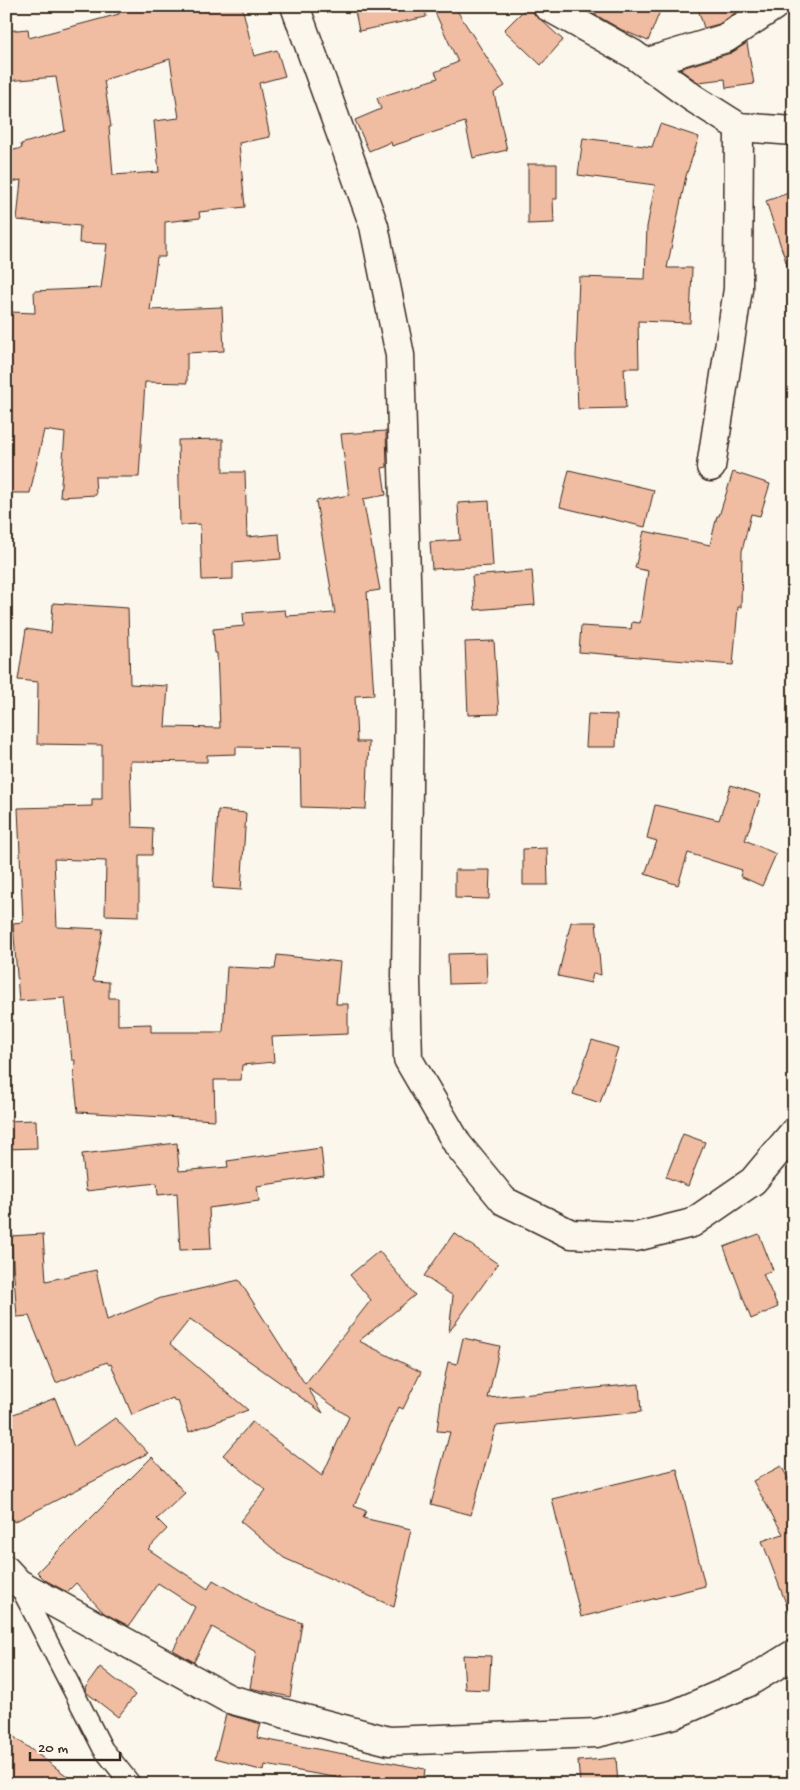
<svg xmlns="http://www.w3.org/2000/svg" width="800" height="1790" viewBox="0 0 800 1790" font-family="'Gochi Hand',sans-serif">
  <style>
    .building { fill: #f0bca2; stroke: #3b2a1e; fill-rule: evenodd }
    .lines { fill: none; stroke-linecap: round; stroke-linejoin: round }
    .lane-casing { stroke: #3b2a1e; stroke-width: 22 }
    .street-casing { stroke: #3b2a1e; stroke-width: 31 }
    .lane { stroke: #fbf7ec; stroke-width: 19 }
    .street { stroke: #fbf7ec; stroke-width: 28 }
  </style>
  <rect width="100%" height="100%" fill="#fbf7ec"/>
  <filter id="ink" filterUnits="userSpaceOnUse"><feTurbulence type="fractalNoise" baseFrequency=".02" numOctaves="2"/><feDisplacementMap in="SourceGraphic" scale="10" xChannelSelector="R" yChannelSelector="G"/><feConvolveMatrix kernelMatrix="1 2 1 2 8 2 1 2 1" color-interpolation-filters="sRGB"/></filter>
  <g filter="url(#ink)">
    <g class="building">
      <path d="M117 6H242L254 56 277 50 285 76 259 83 270 137 239 143 245 207 199 212 200 218 165 222V257H157L150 310 222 307 224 351 187 353V383L145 382 139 477H95L96 495 60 497 65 433 44 430 30 493H6V332H8L10 312 35 313 34 291 101 288 107 244 79 243 80 226 17 220 21 180 6 183V152L22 148 21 144 65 131 56 77 6 81V31L28 29 29 38 119 14ZM170 59 179 118 154 121 159 172 113 175 109 127H111L104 80Z"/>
      <polygon points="354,6 425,6 426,17 359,31"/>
      <polygon points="432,6 454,6 505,86 494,93 507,150 473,158 465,122 392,146 391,142 369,151 355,120 381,109 377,98 438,78 435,72 458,62"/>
      <polygon points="580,6 662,6 648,41 622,30"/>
      <polygon points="697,6 737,6 738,11 719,24 704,28"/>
      <polygon points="527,7 563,40 541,65 504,30"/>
      <polygon points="747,43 754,84 726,88 725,79 698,82 679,69 731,53"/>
      <polygon points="660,124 699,137 686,176 667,268 692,268 690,323 638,321 639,368 624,368 626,408 578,409 576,356 579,277 645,279 647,227 655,185 578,175 583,138 652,147"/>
      <polygon points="528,164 557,164 557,199 553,199 554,223 528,224"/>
      <polygon points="794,191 794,270 789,271 766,201"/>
      <polygon points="386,431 387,467 382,468 386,495 363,499 380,590 367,592 374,695 355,696 357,742 369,742 366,809 301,807 300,748 236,747 236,754 207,755 207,762 130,761 132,827 153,828 152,855 139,855 139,916 105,915 106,861 54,859 57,927 103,929 93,981 109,982 109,998 118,998 118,1025 151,1024 151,1032 223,1032 227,967 275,969 277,955 340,962 336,1004 348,1004 348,1034 272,1037 274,1062 242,1065 241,1080 214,1080 215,1120 78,1112 74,1076 75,1060 72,1060 65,998 19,1001 13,923 23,922 18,808 92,806 92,799 102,799 102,745 37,744 38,682 18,680 26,629 51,633 53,603 128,608 130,684 168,686 165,727 220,728 217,653 215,653 213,629 244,626 243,613 285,610 286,616 335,613 316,501 349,495 341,434"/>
      <polygon points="223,439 223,472 245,472 247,537 279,534 281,559 233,563 233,579 202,580 200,524 180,525 178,440"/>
      <polygon points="569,470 654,490 645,527 560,507"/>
      <polygon points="733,472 770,484 760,516 751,514 742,551 741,607 738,607 733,665 579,652 581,626 631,629 632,622 640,623 648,571 635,568 644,531 710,545 717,516 719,516"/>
      <polygon points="489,501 493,566 432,569 430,542 460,540 458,503"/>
      <polygon points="532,571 535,605 475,610 472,576"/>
      <polygon points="494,641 499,714 468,715 465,642"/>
      <polygon points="588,714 617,715 616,747 586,747"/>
      <polygon points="731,785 761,795 745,840 776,854 762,886 740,876 742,870 688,853 678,885 645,874 657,841 647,838 655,805 719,820"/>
      <polygon points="218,810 246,813 241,890 213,888"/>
      <polygon points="547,848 548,885 523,885 523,849"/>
      <polygon points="455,870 490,870 489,899 455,898"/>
      <polygon points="571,922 596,922 601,975 593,973 591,983 558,976"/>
      <polygon points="486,953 487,983 449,984 448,954"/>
      <polygon points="592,1040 618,1048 600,1103 573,1094"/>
      <polygon points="36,1120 37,1148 6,1149 6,1121"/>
      <polygon points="683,1134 705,1142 688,1186 666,1177"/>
      <polygon points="177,1143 179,1171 228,1167 227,1161 321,1148 324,1176 257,1186 259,1201 209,1208 211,1249 180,1250 177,1193 158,1195 157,1183 86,1191 82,1154"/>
      <polygon points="454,1233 498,1264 449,1332 453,1296 424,1276"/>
      <polygon points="43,1234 46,1281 96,1270 107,1320 161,1298 239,1280 305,1384 371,1300 350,1275 379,1251 415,1295 359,1341 421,1372 403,1409 399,1407 354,1506 366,1511 363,1518 411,1529 394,1607 284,1558 240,1521 266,1490 223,1455 252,1422 322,1476 349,1417 308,1388 323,1413 190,1319 170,1344 248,1410 189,1432 178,1401 175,1402 173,1398 132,1415 111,1364 109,1365 107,1362 56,1383 29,1316 17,1317 11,1236"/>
      <polygon points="759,1234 773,1270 763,1274 778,1307 751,1319 724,1247"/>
      <polygon points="463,1338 500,1346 488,1398 639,1384 641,1412 496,1426 471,1515 431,1504 450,1432 437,1431 442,1392 448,1362 457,1364"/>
      <polygon points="55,1398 74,1447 115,1418 148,1453 14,1522 6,1507 6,1417"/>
      <polygon points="152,1457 185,1493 157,1519 167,1529 148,1549 208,1589 213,1580 261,1608 302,1623 290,1697 250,1688 256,1652 212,1627 194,1662 173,1650 195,1607 158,1583 129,1626 104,1613 76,1583 67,1592 45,1580 37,1572"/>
      <polygon points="781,1466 794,1488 794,1619 792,1619 762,1541 783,1534 753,1481"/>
      <polygon points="677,1469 705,1586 581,1617 552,1499"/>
      <polygon points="463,1655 491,1656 489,1690 465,1689"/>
      <polygon points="100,1667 135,1695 118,1717 87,1693 85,1688"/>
      <polygon points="226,1714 261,1724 257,1738 425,1769 423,1784 356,1779 356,1781 265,1765 264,1771 215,1758"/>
      <polygon points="6,1731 78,1784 19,1784 6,1775"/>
      <polygon points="616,1758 618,1784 580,1784 578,1761"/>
    </g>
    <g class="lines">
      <g class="lane-casing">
        <polyline id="lane" points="18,1583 103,1749 131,1784"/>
      </g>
      <g class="street-casing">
        <g id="street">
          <polyline points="295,6 374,226 400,355 409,689 406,980 408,1059 458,1145 504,1201 571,1234 636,1237 692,1223 753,1181 794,1132"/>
          <polyline points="547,6 633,54 693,98 739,127 794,131"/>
          <polyline points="645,63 726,38 774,6"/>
          <polyline points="711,467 738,289 739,127"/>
          <polyline points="6,1570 18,1583 229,1699 389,1741 597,1733 675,1714 747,1683 794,1654"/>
        </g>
      </g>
      <use href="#lane" class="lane"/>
      <use href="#street" class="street"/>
    </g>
  </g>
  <rect width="800" height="1790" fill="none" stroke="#fbf7ec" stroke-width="25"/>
  <rect x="12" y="12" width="775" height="1765" fill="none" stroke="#3b2a1e" stroke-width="2" filter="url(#ink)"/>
  <path d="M30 1752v8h90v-8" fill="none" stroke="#3b2a1e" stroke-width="2.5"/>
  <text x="38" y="1752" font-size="15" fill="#3b2a1e" stroke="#fbf7ec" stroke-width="4" paint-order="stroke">20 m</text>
</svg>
